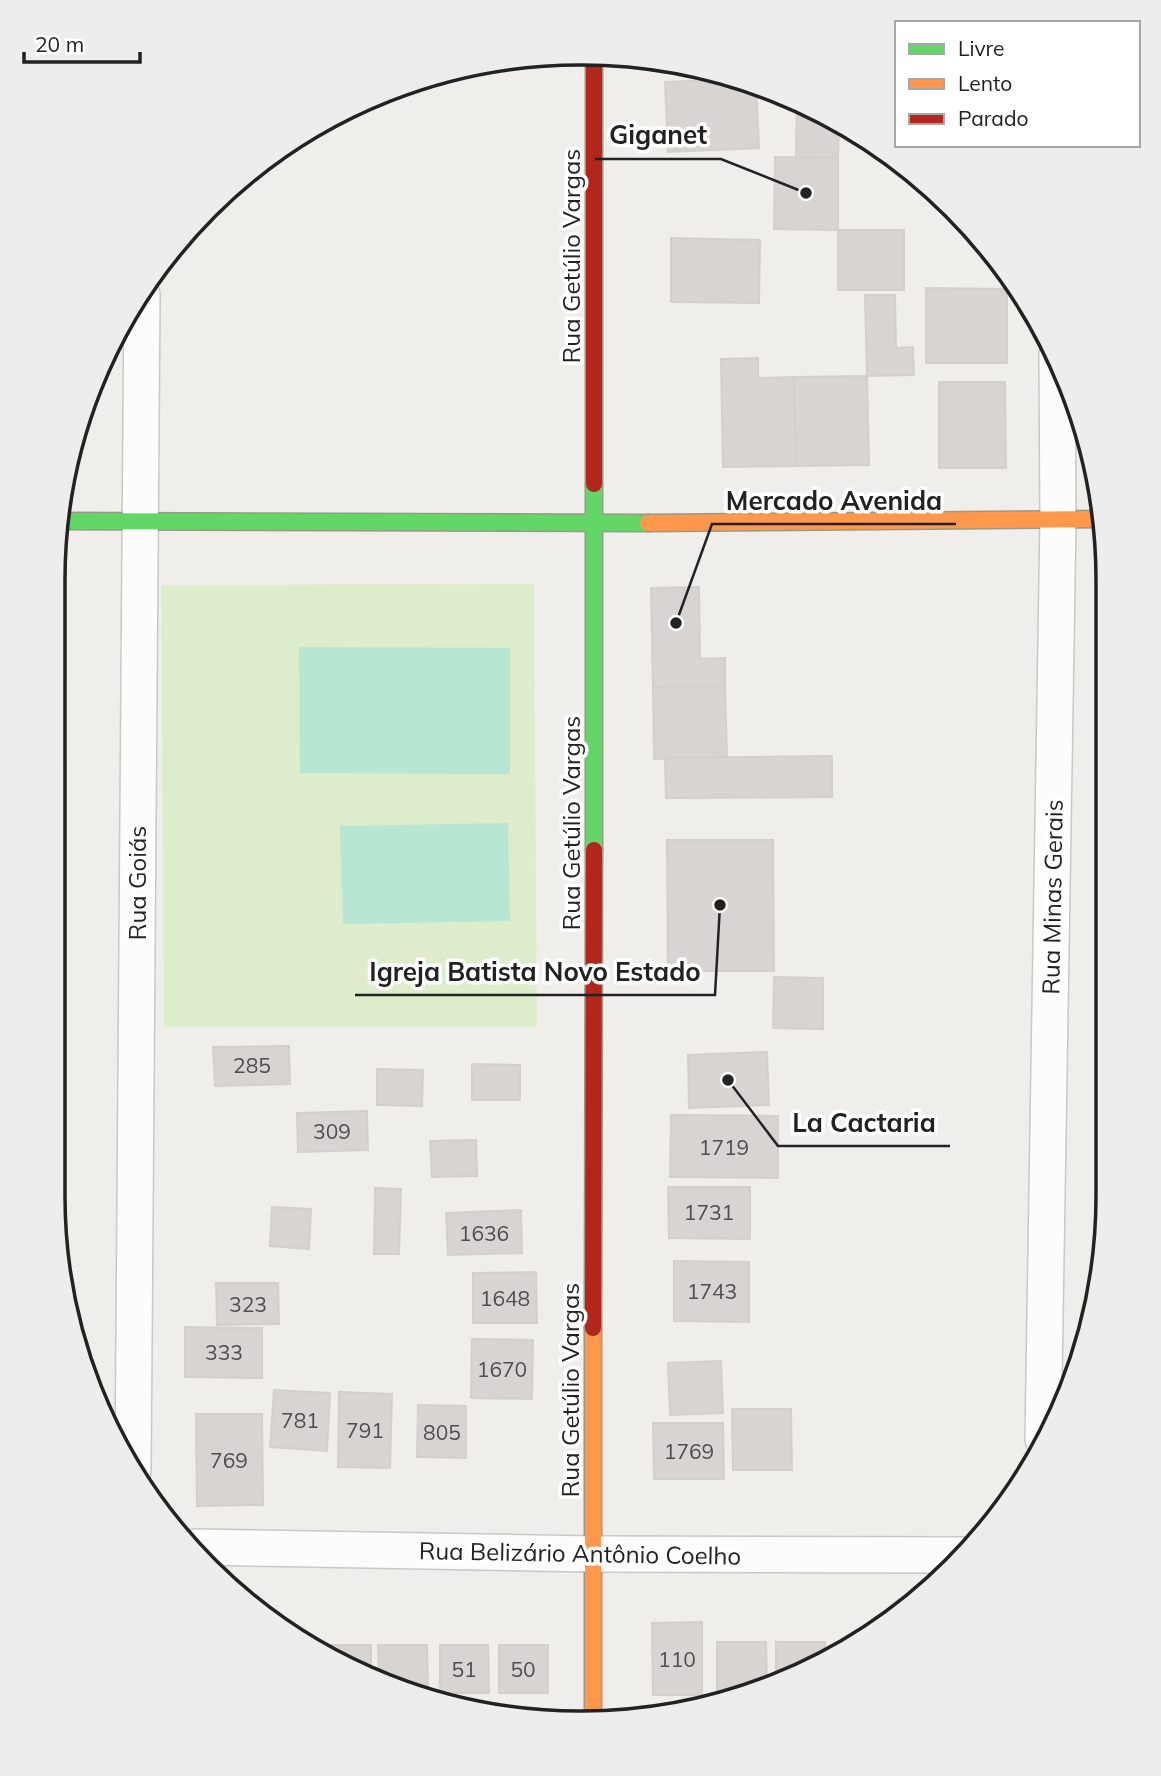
<svg xmlns="http://www.w3.org/2000/svg" width="1161" height="1776" viewBox="0 0 1161 1776" font-family="Mulish,sans-serif">
  <style>
    .grass { fill: #ddeccb }
    .pitch { fill: #b7e6d2 }
    .building { fill: #d7d4d2; stroke: #d3d0cc; stroke-width: 2 }
    .lines { fill: none; stroke-linecap: round; stroke-linejoin: round }
    .street-casing { stroke: #c9c8c7; stroke-width: 38 }
    .fast-casing { stroke: #999a82; stroke-width: 19 }
    .slow-casing { stroke: #999a82; stroke-width: 19 }
    .jam-casing { stroke: #999a82; stroke-width: 19 }
    .street { stroke: #fdfcfc; stroke-width: 35 }
    .fast { stroke: #63d668; stroke-width: 16 }
    .slow { stroke: #ff974d; stroke-width: 16 }
    .jam { stroke: #b3261e; stroke-width: 16 }
    .labels { text-anchor: middle; dominant-baseline: central; stroke-width: 7; stroke-linejoin: round; paint-order: stroke }
    .number-label { font-size: 21px; fill: #4f4e4e }
    .street-label { font-size: 24px; fill: #222; stroke: #fff }
    .rim { fill: none; stroke: #222; stroke-width: 3.5 }
    .leader { fill: none; stroke: #222; stroke-width: 2.5 }
    .callout-dot { fill: #222; stroke: #fff; stroke-width: 2.5 }
    .callout-label { font-size: 26px; text-anchor: middle; font-weight: bold; fill: #222; stroke: #fff; stroke-width: 7; stroke-linejoin: round; paint-order: stroke }
  </style>
  <rect width="100%" height="100%" fill="#f0eeeb"/>
  <polygon class="grass" points="534,584 537,1027 164,1027 161,585"/>
  <g class="pitch">
    <polygon points="299,647 510,648 510,774 300,773"/>
    <polygon points="508,823 510,921 343,924 340,826"/>
  </g>
  <g class="building">
    <polygon points="745,79 756,83 759,148 668,152 665,82"/>
    <polygon points="797,102 839,121 838,158 796,157"/>
    <polygon points="775,157 838,158 838,230 774,229"/>
    <rect x="838" y="230" width="66" height="60"/>
    <polygon points="671,238 760,240 759,303 671,302"/>
    <polygon points="926,288 1007,289 1007,363 926,363"/>
    <polygon points="865,295 895,295 896,348 913,347 914,375 867,376"/>
    <polygon points="758,358 758,378 794,377 796,466 723,467 721,359"/>
    <polygon points="867,376 869,465 796,466 794,377"/>
    <polygon points="939,382 1005,382 1006,468 939,468"/>
    <polygon points="699,587 700,659 725,658 725,686 653,687 651,588"/>
    <polygon points="725,686 727,757 654,759 653,687"/>
    <polygon points="832,756 832,797 666,798 665,758"/>
    <polygon points="667,840 773,840 774,971 668,971"/>
    <polygon points="774,977 823,978 823,1029 773,1028"/>
    <polygon points="289,1046 290,1084 215,1086 213,1047"/>
    <polygon points="767,1052 769,1105 689,1108 688,1055"/>
    <polygon points="472,1064 520,1065 520,1100 472,1100"/>
    <polygon points="377,1069 423,1070 422,1106 377,1105"/>
    <polygon points="367,1111 368,1150 298,1152 297,1113"/>
    <polygon points="671,1115 778,1116 778,1178 670,1177"/>
    <polygon points="476,1140 477,1176 432,1177 430,1141"/>
    <polygon points="668,1187 750,1187 750,1239 669,1238"/>
    <polygon points="375,1188 401,1189 399,1254 374,1254"/>
    <polygon points="272,1207 311,1209 309,1249 270,1246"/>
    <polygon points="521,1210 522,1253 448,1255 446,1213"/>
    <polygon points="674,1261 749,1262 749,1322 674,1321"/>
    <polygon points="536,1272 537,1323 473,1323 473,1273"/>
    <polygon points="216,1283 278,1283 279,1324 217,1325"/>
    <polygon points="185,1327 262,1328 262,1378 185,1377"/>
    <polygon points="472,1339 533,1340 532,1399 471,1398"/>
    <polygon points="721,1361 723,1413 670,1415 668,1363"/>
    <polygon points="274,1390 330,1393 327,1451 270,1447"/>
    <polygon points="339,1392 392,1394 390,1468 338,1467"/>
    <polygon points="418,1405 466,1406 466,1458 417,1457"/>
    <polygon points="732,1409 791,1409 792,1470 733,1470"/>
    <polygon points="196,1414 262,1414 263,1505 197,1506"/>
    <polygon points="653,1423 723,1423 724,1479 654,1479"/>
    <polygon points="702,1622 702,1695 653,1695 652,1623"/>
    <polygon points="717,1642 766,1642 767,1685 755,1690 717,1690"/>
    <polygon points="776,1642 825,1642 825,1661 776,1681"/>
    <polygon points="838,1642 858,1642 845,1653 838,1655"/>
    <polygon points="322,1645 371,1645 371,1674 322,1648"/>
    <polygon points="378,1645 427,1645 428,1693 406,1693 379,1678"/>
    <polygon points="440,1645 488,1645 489,1693 440,1693"/>
    <rect x="499" y="1645" width="49" height="48"/>
  </g>
  <g class="lines">
    <g class="street-casing">
      <g id="street">
        <polyline points="1043,1439 1058,519 1057,355"/>
        <polyline points="133,1471 142,295"/>
        <polyline points="196,1547 593,1554 964,1555"/>
      </g>
    </g>
    <g class="fast-casing">
      <g id="fast">
        <polyline points="57,521 648,523"/>
        <polyline points="594,850 594,484"/>
      </g>
    </g>
    <g class="slow-casing">
      <g id="slow">
        <polyline points="648,523 1103,519"/>
        <polyline points="593,1718 593,1328"/>
      </g>
    </g>
    <g class="jam-casing">
      <g id="jam">
        <polyline points="594,484 594,55"/>
        <polyline points="593,1328 594,850"/>
      </g>
    </g>
    <use href="#street" class="street"/>
    <use href="#fast" class="fast"/>
    <use href="#slow" class="slow"/>
    <use href="#jam" class="jam"/>
  </g>
  <g class="labels">
    <g class="number-label">
      <text x="252" y="1065">285</text>
      <text x="332" y="1131">309</text>
      <text x="724" y="1147">1719</text>
      <text x="709" y="1212">1731</text>
      <text x="484" y="1233">1636</text>
      <text x="712" y="1291">1743</text>
      <text x="505" y="1298">1648</text>
      <text x="248" y="1304">323</text>
      <text x="224" y="1352">333</text>
      <text x="502" y="1369">1670</text>
      <text x="300" y="1420">781</text>
      <text x="365" y="1430">791</text>
      <text x="442" y="1432">805</text>
      <text x="689" y="1451">1769</text>
      <text x="229" y="1460">769</text>
      <text x="677" y="1659">110</text>
      <text x="464" y="1669">51</text>
      <text x="523" y="1669">50</text>
    </g>
    <g class="street-label">
      <text transform="translate(571 256) rotate(-90)">Rua Getúlio Vargas</text>
      <text transform="translate(571 823) rotate(-90)">Rua Getúlio Vargas</text>
      <text transform="translate(137 883) rotate(-90)">Rua Goiás</text>
      <text transform="translate(1052 897) rotate(-89)">Rua Minas Gerais</text>
      <text transform="translate(570 1390) rotate(-90)">Rua Getúlio Vargas</text>
      <text transform="translate(580 1553) rotate(1)">Rua Belizário Antônio Coelho</text>
    </g>
  </g>
  <path d="M0 0H1161V1776H0ZM580 65H581A515 515 0 0 1 1096 580V1196A515 515 0 0 1 581 1711H580A515 515 0 0 1 65 1196V580A515 515 0 0 1 580 65Z" fill="#ededed" fill-rule="evenodd"/>
  <path class="rim" d="M580 65H581A515 515 0 0 1 1096 580V1196A515 515 0 0 1 581 1711H580A515 515 0 0 1 65 1196V580A515 515 0 0 1 580 65Z"/>
  <path class="leader" d="M806 193L721 159H595M676 623L712 524H956M720 905L715 995H355M728 1080L778 1146H950"/>
  <g class="callout-dot">
    <circle cx="806" cy="193" r="7"/>
    <circle cx="676" cy="623" r="7"/>
    <circle cx="720" cy="905" r="7"/>
    <circle cx="728" cy="1080" r="7"/>
  </g>
  <g class="callout-label">
    <text x="658" y="144">Giganet</text>
    <text x="834" y="510">Mercado Avenida</text>
    <text x="535" y="981">Igreja Batista Novo Estado</text>
    <text x="864" y="1132">La Cactaria</text>
  </g>
  <rect x="895" y="21" width="245" height="126" fill="#ffffff" stroke="#a7a7a7" stroke-width="2"/>
  <rect x="909" y="44" width="35" height="10" fill="#63d668" stroke="#a7a7a7" stroke-width="2"/>
  <text x="958" y="56" font-size="21" fill="#222222">Livre</text>
  <rect x="909" y="79" width="35" height="10" fill="#ff974d" stroke="#a7a7a7" stroke-width="2"/>
  <text x="958" y="91" font-size="21" fill="#222222">Lento</text>
  <rect x="909" y="114" width="35" height="10" fill="#b3261e" stroke="#a7a7a7" stroke-width="2"/>
  <text x="958" y="126" font-size="21" fill="#222222">Parado</text>
  <path d="M24 52v10h116v-10" fill="none" stroke="#222222" stroke-width="3.5"/>
  <text x="35" y="52" font-size="21" fill="#222222" stroke="#ffffff" stroke-width="5" paint-order="stroke">20 m</text>
</svg>
